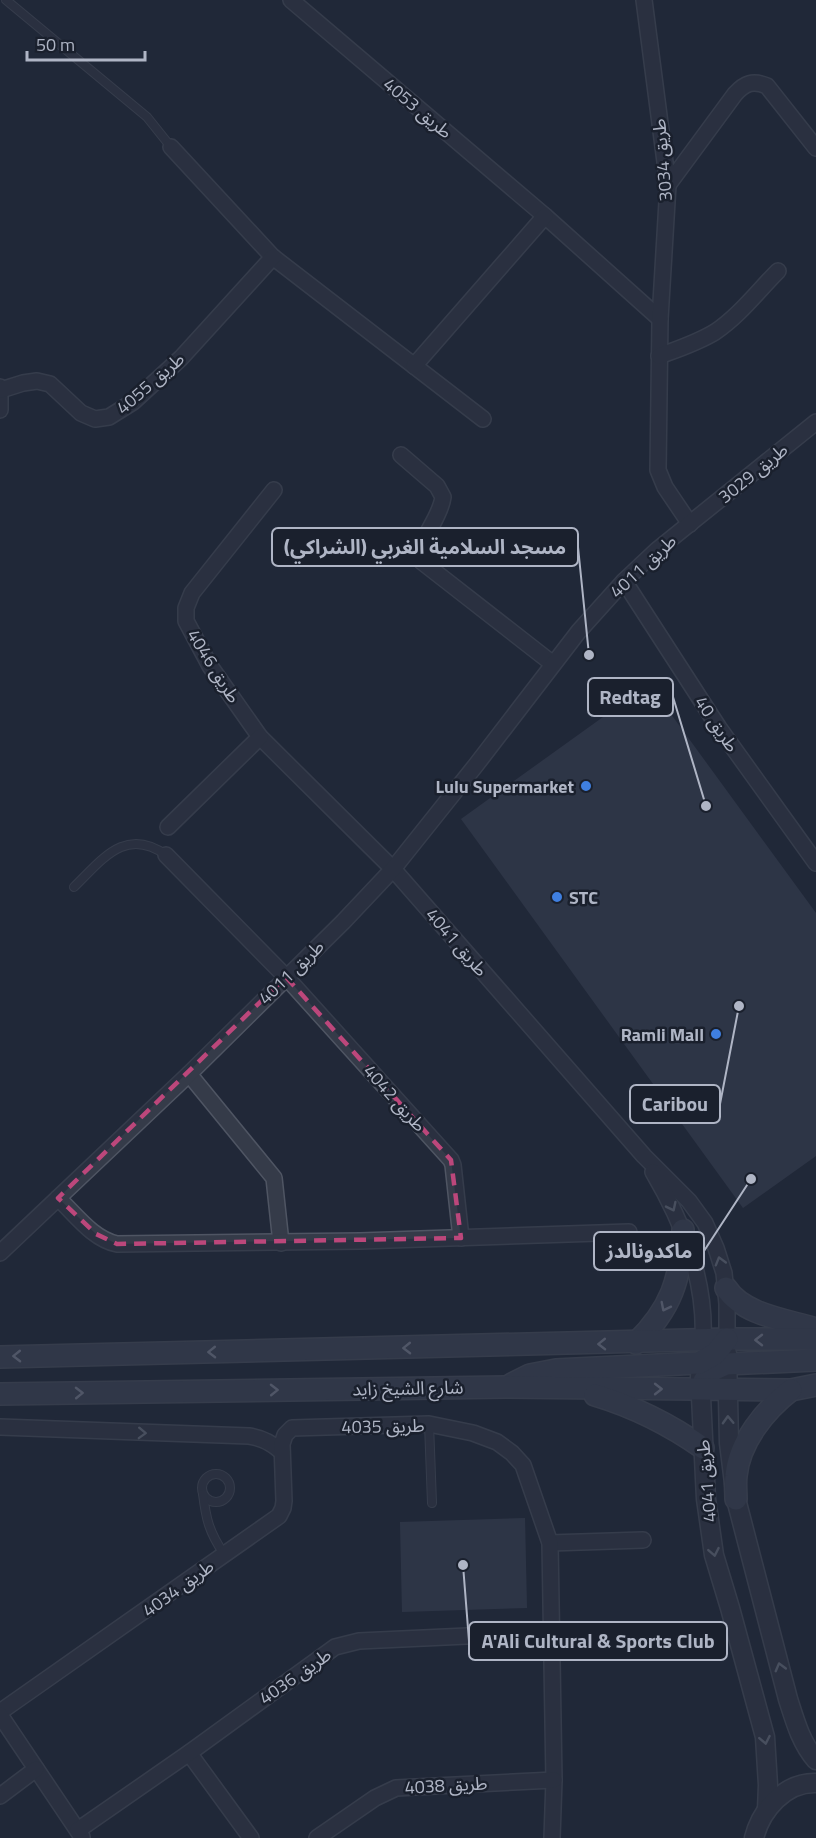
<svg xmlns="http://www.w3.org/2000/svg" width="816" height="1838" viewBox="0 0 816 1838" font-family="'Titillium Web','Noto Sans Arabic',sans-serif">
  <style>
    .building { fill: #3d4658 }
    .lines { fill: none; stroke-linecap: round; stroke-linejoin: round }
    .service-casing { stroke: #4f5563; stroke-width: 10 }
    .minor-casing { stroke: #4f5563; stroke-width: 18 }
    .tertiary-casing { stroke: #4f5563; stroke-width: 21 }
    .secondary-casing { stroke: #4f5563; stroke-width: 24 }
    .service { stroke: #353b49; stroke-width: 8 }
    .minor { stroke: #353b49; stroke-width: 15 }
    .tertiary { stroke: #353b49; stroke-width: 18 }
    .secondary { stroke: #43495b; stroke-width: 21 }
    .oneway { stroke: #787e8d }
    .oneway2 { stroke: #898fa0 }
    .marked { fill: none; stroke: #bc477b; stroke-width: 4.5; stroke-dasharray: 12 8; stroke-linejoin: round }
    .shop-dot { fill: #3f7fe0; stroke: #1a202d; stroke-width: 2 }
    .labels { text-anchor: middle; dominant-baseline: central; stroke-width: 5; stroke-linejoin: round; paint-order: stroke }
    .street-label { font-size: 18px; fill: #afb5c5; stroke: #1a202d }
    .poi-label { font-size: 18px; font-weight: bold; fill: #afb5c5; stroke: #1a202d; text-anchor: end }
    .leader { fill: none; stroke: #afb5c5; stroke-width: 2 }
    .callout-dot { fill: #afb5c5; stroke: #1a202d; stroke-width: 2 }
    .callout { fill: #1a202d; stroke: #afb5c5; stroke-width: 2 }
    .callout-label { font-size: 20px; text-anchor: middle; font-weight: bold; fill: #afb5c5 }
  </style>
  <rect width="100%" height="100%" fill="#212838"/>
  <g class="building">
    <polygon points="649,684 816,913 816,1156 743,1208 461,819"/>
    <polygon points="525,1518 527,1608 402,1612 400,1522"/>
  </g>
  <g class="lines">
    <g class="service-casing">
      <g id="service">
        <polyline points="6,0 147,117 171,147"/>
        <path d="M74 887C102 860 125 826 166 855"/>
        <polyline points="429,1424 432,1503"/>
        <circle cx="216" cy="1488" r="14"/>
        <path d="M203 1494C206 1519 209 1532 224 1554"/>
      </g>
    </g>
    <g class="minor-casing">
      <g id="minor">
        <polyline points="291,0 545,216 660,319"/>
        <polyline points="644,0 668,185 660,319 658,470 665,487 690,524"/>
        <polyline points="171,147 273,257 483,419"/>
        <path d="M668 185 735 94C745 83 753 80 767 86L816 148"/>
        <path d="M659 356C678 349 697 343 715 332 739 316 758 291 778 271"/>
        <polyline points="414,366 545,216"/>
        <polyline points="0,387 0,410"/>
        <polyline points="1,390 23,383 37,381 50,384 81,413 95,419 109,417 133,402 181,358 273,257"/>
        <path d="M401 455 437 486 443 497C440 520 419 536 421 561L553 664"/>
        <polyline points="274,490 192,593 186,608 186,621 210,666 260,737 393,869 644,1156 689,1201 705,1223 716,1248 724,1273 727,1304 727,1339"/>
        <polyline points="624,581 719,728 816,863"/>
        <polyline points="168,827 260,737"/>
        <polyline points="166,855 286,977 451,1160 453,1165 461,1238"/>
        <polyline points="189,1074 274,1178 281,1243"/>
        <path d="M653 1172C683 1223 706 1279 703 1340"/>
        <path d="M58 1198C76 1215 93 1239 117 1244L360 1241 629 1232"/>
        <polyline points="0,1253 189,1074 343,922 393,869 476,765 579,631 624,581 657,550 816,422"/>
        <path d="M0 1427 249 1436C263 1438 272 1443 282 1452"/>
        <polyline points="550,1543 643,1540"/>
        <polyline points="0,1712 279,1516 283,1508 284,1501 282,1444 285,1435 292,1428 429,1424 473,1433 497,1442 512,1453 523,1465 550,1543 554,1780 552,1838"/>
        <polyline points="0,1715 82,1837"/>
        <polyline points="189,1753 251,1838"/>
        <polyline points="0,1796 36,1769"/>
        <polyline points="78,1830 189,1753 335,1647 359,1641 551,1632"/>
        <polyline points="317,1838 375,1798 396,1788 554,1780"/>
      </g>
    </g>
    <g class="tertiary-casing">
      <g id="tertiary">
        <path d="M727 1353 729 1443 736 1499 788 1699C795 1721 801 1743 816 1760"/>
        <polyline points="700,1376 706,1499 714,1555 730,1608 765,1737 768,1785 767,1810"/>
        <path d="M754 1838C761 1810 785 1782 816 1783"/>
      </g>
    </g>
    <g class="secondary-casing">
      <g id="secondary">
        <path d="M726 1288C743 1315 787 1320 816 1329"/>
        <path d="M636 1343C671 1309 681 1279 683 1230"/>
        <polyline points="0,1357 727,1339 816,1339"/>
        <polyline points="704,1381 713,1370 726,1364 816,1360"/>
        <polyline points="512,1384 530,1375 556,1370 699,1363 715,1354 727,1339"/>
        <polyline points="0,1394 506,1387 791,1390 816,1385"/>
        <path d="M595 1395C635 1407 669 1424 703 1448"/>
        <path d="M736 1499C736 1492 735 1483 736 1476 739 1442 765 1410 791 1390"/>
      </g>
    </g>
    <use href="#service" class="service"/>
    <use href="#minor" class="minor"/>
    <use href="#tertiary" class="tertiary"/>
    <use href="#secondary" class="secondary"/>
  </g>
  <defs><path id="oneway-chevron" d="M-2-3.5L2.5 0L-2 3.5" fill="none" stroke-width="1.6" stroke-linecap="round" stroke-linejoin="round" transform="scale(1.5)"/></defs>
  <g class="oneway">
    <use href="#oneway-chevron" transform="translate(672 1207) rotate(64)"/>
    <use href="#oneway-chevron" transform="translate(720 1261) rotate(-106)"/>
    <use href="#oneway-chevron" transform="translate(728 1420) rotate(-92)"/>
    <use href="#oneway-chevron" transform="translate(142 1433) rotate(2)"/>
    <use href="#oneway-chevron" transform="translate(714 1552) rotate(79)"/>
    <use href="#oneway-chevron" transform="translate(780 1667) rotate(-105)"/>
    <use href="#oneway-chevron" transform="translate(765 1740) rotate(79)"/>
  </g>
  <g class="oneway2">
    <use href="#oneway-chevron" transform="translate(665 1307) rotate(117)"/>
    <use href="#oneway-chevron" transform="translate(759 1340) rotate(180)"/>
    <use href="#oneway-chevron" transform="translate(602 1344) rotate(179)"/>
    <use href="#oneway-chevron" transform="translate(407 1348) rotate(179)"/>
    <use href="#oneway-chevron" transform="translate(212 1352) rotate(179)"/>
    <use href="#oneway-chevron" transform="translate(17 1356) rotate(179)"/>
    <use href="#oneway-chevron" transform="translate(658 1389)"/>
    <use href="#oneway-chevron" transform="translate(274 1390) rotate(-1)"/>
    <use href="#oneway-chevron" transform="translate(79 1393) rotate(-1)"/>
  </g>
  <path d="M0 0H816V1838H0ZM286 977 451 1160 461 1238 117 1244 96 1234 58 1198Z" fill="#212838" fill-opacity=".55" fill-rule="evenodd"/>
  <path class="marked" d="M286 977 451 1160 461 1238 117 1244 96 1234 58 1198Z"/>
  <g class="shop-dot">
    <circle cx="586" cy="786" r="6"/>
    <circle cx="557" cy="897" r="6"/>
    <circle cx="716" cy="1034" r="6"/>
  </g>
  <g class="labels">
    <g class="street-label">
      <text transform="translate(418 108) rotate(40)">طريق 4053</text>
      <text transform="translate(662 160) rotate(-95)">طريق 3034</text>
      <text transform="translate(150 383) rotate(-41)">طريق 4055</text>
      <text transform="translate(753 473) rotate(-39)">طريق 3029</text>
      <text transform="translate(643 566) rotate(-43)">طريق 4011</text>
      <text transform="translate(214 666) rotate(58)">طريق 4046</text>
      <text transform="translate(717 724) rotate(56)">طريق 40</text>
      <text transform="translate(457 942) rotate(49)">طريق 4041</text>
      <text transform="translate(291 972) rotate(-44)">طريق 4011</text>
      <text transform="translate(395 1098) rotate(48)">طريق 4042</text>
      <text transform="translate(408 1388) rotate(-1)">شارع الشيخ زايد</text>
      <text transform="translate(383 1426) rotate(-1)">طريق 4035</text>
      <text transform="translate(706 1481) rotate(-95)">طريق 4041</text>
      <text transform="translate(178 1588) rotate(-36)">طريق 4034</text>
      <text transform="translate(295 1676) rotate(-35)">طريق 4036</text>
      <text transform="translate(446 1785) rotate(-3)">طريق 4038</text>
    </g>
    <g class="poi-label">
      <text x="574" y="786">Lulu Supermarket</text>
      <text x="569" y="897" text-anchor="start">STC</text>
      <text x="704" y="1034">Ramli Mall</text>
    </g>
  </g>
  <path class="leader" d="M589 655L578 547M706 806L673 697M739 1006L720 1104M751 1179L704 1251M463 1565L469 1641"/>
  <g class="callout-dot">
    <circle cx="589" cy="655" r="6"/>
    <circle cx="706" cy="806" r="6"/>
    <circle cx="739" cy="1006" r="6"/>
    <circle cx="751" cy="1179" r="6"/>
    <circle cx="463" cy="1565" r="6"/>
  </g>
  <g class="callout">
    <rect x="272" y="528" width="306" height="38" rx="6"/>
    <rect x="588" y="678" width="85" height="38" rx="6"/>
    <rect x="630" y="1085" width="90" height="38" rx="6"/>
    <rect x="594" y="1232" width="110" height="38" rx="6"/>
    <rect x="469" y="1622" width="258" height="38" rx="6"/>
  </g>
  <g class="callout-label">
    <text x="425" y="554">مسجد السلامية الغربي (الشراكي)</text>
    <text x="630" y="704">Redtag</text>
    <text x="675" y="1111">Caribou</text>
    <text x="649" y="1258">ماكدونالدز</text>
    <text x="598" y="1648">A'Ali Cultural &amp; Sports Club</text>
  </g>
  <path d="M27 51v9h118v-9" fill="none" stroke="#afb5c5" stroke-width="3"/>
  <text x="36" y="51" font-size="18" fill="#afb5c5" stroke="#1a202d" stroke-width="4.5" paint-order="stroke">50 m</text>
</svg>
